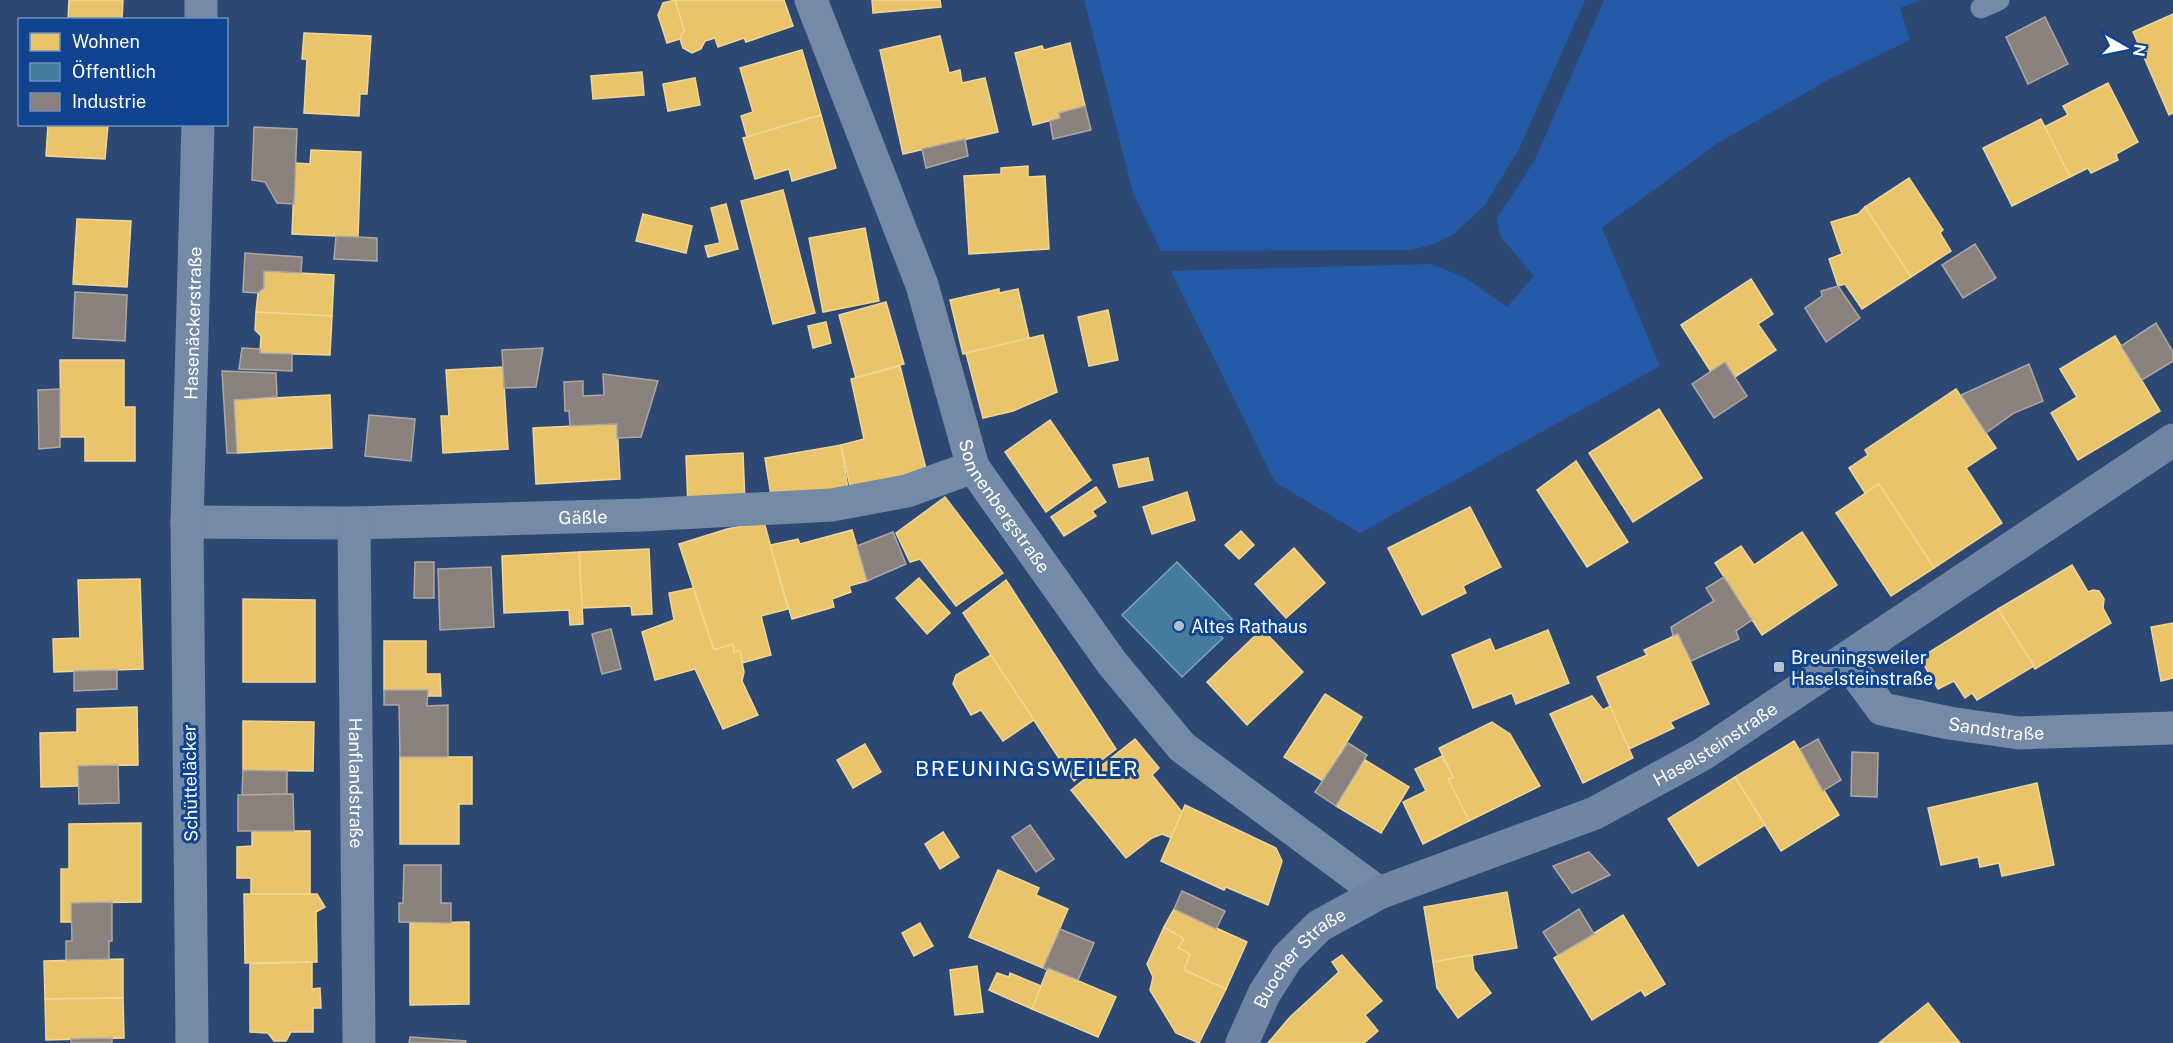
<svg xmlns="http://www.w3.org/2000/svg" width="2173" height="1043" viewBox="0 0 2173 1043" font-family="'Public Sans',sans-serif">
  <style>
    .green { fill: #2359a7 }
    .homes { fill: #e9c46a; stroke: #f0d697; stroke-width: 1.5 }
    .public { fill: #457b9d; stroke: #7da3ba; stroke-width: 1.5 }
    .industry { fill: #8a817c; stroke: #ada7a3; stroke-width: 1.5 }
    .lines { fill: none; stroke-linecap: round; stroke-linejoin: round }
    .lane { stroke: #748aa6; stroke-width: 21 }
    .street { stroke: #748aa6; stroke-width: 33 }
    .secondary { stroke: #7085a3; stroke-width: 33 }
    .poi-dot { fill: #b6bfce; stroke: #104390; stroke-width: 2 }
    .labels { text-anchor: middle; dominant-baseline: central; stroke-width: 6; stroke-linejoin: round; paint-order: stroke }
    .street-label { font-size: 18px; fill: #fff; stroke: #104390 }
    .poi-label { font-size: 18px; fill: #fff; stroke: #104390; text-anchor: start }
    .quarter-label { font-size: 21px; letter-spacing: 1.5px; fill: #fff; stroke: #104390 }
  </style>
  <rect width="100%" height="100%" fill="#2d4973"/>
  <g class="green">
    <polygon points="1084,0 1585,0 1518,151 1484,206 1454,234 1434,244 1411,250 1161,251 1133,193"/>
    <polygon points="1604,0 1921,0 1900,8 1910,40 1830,79 1716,144 1602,228 1660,366 1360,533 1275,482 1171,271 1431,264 1464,277 1507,307 1534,276 1500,236 1497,218 1535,160"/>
  </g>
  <g class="homes">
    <polygon points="69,0 123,0 122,20 68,20"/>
    <polygon points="675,0 784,0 793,26 746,42 744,38 718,47 715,38 705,41 701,49 692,53 683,48 680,39 684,30"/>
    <polygon points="675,0 684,30 680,39 667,43 658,15 663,3"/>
    <polygon points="872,0 940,0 941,7 873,13"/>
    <polygon points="2173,14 2173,113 2169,115 2133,32"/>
    <polygon points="304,33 371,36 367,94 360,94 359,116 304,113 307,59 302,59"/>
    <polygon points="940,36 949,73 960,70 962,83 985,78 998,132 903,154 880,50"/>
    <polygon points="1070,43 1085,106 1059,113 1060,118 1033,125 1015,53 1042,46 1044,50"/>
    <polygon points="802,50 821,115 747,137 741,116 753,112 740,68"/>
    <polygon points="642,72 644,95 593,99 591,76"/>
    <polygon points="695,78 700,105 668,111 663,84"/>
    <polygon points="2108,83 2138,142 2116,154 2118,160 2091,173 2088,168 2070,177 2044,127 2068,115 2063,106"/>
    <polygon points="821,115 836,168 792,181 789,169 755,179 743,138"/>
    <polygon points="2041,119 2070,177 2012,206 1983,148"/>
    <polygon points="48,124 108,124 105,159 46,156"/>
    <polygon points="311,150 361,152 358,237 292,234 295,163 310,164"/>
    <polygon points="1028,166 1028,177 1045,176 1049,249 969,254 964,176 1001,174 1001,168"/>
    <polygon points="1909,178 1943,230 1940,233 1951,251 1911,277 1865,207"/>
    <polygon points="783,190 815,313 773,324 741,201"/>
    <polygon points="726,204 738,249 708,257 705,246 720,243 711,208"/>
    <polygon points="1865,207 1911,277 1862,309 1845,284 1838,286 1829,259 1842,254 1831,222 1858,214"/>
    <polygon points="643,214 692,226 686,253 636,241"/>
    <polygon points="77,219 131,221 127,287 73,284"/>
    <polygon points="865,228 879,301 823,312 809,238"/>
    <polygon points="264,271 334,275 332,316 256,312 258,293 264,288"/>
    <polygon points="1751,279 1773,314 1758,324 1776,350 1735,377 1725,362 1711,372 1681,325"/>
    <polygon points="999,289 999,293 1018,289 1029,338 963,354 950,300"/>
    <polygon points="886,302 904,364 856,378 839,315"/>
    <polygon points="1108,310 1118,360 1089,366 1078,317"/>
    <polygon points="256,312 332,316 330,355 260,353 261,336 255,330"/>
    <polygon points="826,322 831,343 813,348 808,326"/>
    <polygon points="1043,335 1057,392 1013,411 983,418 966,353"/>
    <polygon points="2115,336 2160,411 2078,460 2051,413 2077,397 2060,369"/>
    <polygon points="60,360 124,360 124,407 135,407 135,461 85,461 85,437 61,437"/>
    <polygon points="900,366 927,473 851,491 841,445 864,439 851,379"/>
    <polygon points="503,367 508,449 443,453 441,416 449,416 446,370"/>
    <polygon points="1956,389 1996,448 1966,468 2002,523 1934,568 1879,484 1865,493 1849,468 1868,455 1865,450"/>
    <polygon points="330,395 332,448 237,453 234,400"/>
    <polygon points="1659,409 1702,478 1633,522 1589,453"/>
    <polygon points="1050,420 1091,480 1046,512 1005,452"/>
    <polygon points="617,424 620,479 536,484 533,428"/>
    <polygon points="841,445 848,489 772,502 765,458"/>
    <polygon points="743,453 745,503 688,506 686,456"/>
    <polygon points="1148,458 1153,480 1119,487 1113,465"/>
    <polygon points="1576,461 1628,542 1587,567 1537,490"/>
    <polygon points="1879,484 1934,568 1891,596 1836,513"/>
    <polygon points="1096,487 1106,502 1092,511 1096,516 1064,536 1051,517"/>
    <polygon points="1187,492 1195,520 1152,534 1143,507"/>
    <polygon points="945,497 1003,573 956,606 920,559 910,562 896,533"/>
    <polygon points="1470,507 1501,567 1463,586 1466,593 1422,615 1388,548"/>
    <polygon points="764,522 788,609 761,616 771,655 742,663 740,651 734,652 733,644 714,650 679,544 727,529"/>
    <polygon points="852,530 867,581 849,586 851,592 832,599 834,607 792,619 770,545 798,539 800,544"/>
    <polygon points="1241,531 1254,545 1239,559 1225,545"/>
    <polygon points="1802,532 1837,585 1762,635 1715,563 1741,546 1754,565"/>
    <polygon points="1294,548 1325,583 1286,618 1255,584"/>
    <polygon points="649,549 652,614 632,615 631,606 582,608 579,552"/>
    <polygon points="579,552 583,624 570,625 569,610 504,613 502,556"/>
    <polygon points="2072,565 2088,592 2093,590 2099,591 2104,599 2103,608 2111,623 2035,669 1998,609"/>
    <polygon points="919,578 950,613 927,634 896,598"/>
    <polygon points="140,579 143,669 54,672 53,639 80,638 78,580"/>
    <polygon points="1006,580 1116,749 1074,781 963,613"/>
    <polygon points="693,588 714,650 733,644 734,652 740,651 744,672 742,681 758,715 723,729 695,669 655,680 642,632 674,620 669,593"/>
    <polygon points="243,599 315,600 315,682 243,682"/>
    <polygon points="1998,609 2034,666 1977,700 1972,693 1965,698 1954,681 1938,689 1920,658"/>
    <polygon points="2173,623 2173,678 2161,681 2151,627"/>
    <polygon points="1262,629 1303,672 1247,725 1207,682"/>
    <polygon points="1548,630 1569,683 1516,704 1512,693 1473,708 1452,655 1490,639 1495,651"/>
    <polygon points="1678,634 1709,704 1670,722 1674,728 1629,749 1597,677 1647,655 1644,650"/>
    <polygon points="384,641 426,641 426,674 440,674 441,696 427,696 428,690 384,690"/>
    <polygon points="991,655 1034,720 1003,741 981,710 971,715 953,684 956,675"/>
    <polygon points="1325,694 1362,717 1323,781 1284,757"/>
    <polygon points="1592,696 1603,710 1610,706 1633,758 1583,783 1550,714"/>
    <polygon points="137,707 138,765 78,766 78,786 41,787 40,733 77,732 77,709"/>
    <polygon points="243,721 314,722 313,771 243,770"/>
    <polygon points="1492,722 1510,734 1540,786 1469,821 1448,779 1453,777 1439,748"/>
    <polygon points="1135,739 1159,768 1152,775 1183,813 1172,838 1162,834 1152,838 1126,858 1071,790"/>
    <polygon points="1794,741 1839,815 1781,851 1735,777"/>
    <polygon points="865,744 881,772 853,788 837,760"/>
    <polygon points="1442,756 1453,777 1448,779 1469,821 1423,844 1403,802 1426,791 1415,769"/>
    <polygon points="400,757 472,757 472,804 459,804 459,844 400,844"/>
    <polygon points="1365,760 1409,787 1381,833 1336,806"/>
    <polygon points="1735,777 1765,825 1698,866 1668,819"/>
    <polygon points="2037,783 2054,865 2002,876 1999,863 1980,867 1978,857 1941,865 1928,808"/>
    <polygon points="1185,805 1276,848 1282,861 1268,905 1226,887 1224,890 1161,861"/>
    <polygon points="141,823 141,902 71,903 72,922 61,922 61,869 69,869 69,824"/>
    <polygon points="252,831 310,831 310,894 251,894 251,878 237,878 237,847 252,846"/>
    <polygon points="943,832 959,857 940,869 925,844"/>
    <polygon points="998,870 1039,888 1036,895 1068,909 1043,968 969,937"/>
    <polygon points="1507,892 1517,948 1433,962 1424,907"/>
    <polygon points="244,894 317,894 325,907 316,912 317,962 245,963"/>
    <polygon points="1174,909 1247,942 1226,989 1184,970 1190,954 1178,948 1184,939 1164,927"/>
    <polygon points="1623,915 1665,984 1645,996 1641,990 1592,1020 1554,958"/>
    <polygon points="469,922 469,1004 410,1005 410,923"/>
    <polygon points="920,923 933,946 914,956 902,933"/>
    <polygon points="1164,927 1184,939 1178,948 1190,954 1184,970 1226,989 1199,1043 1176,1033 1150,990 1153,977 1147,964"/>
    <polygon points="1342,955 1382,1001 1365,1015 1378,1031 1364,1043 1268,1043 1290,1017 1339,972 1332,962"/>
    <polygon points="1472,955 1474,970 1491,993 1458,1018 1437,988 1433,962"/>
    <polygon points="123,959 123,998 45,999 44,961"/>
    <polygon points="312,962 312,989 320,988 321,1008 313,1008 313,1032 291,1032 286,1041 274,1041 268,1033 250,1032 250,964"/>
    <polygon points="977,966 983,1012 955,1015 950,970"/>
    <polygon points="1048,968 1116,997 1098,1037 1032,1009"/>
    <polygon points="997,973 1009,977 1010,973 1041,986 1032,1009 989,990"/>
    <polygon points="123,998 124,1038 46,1040 45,999"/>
    <polygon points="1928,1003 1960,1043 1879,1043"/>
  </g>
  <polygon class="public" points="1177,562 1232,619 1217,633 1223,638 1182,677 1122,615"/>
  <g class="industry">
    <polygon points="2045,17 2068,64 2028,84 2006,37"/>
    <polygon points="1085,106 1091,130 1053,139 1050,121 1060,118 1059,113"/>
    <polygon points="254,127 297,129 294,204 277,203 265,182 252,180"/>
    <polygon points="965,139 968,156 926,168 922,149"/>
    <polygon points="336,236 377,238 377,261 334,259"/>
    <polygon points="1975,244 1996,278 1963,298 1942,265"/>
    <polygon points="245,253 302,257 301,273 264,271 264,288 258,293 243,292"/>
    <polygon points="1838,286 1860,318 1826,342 1805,308 1822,296 1821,291"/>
    <polygon points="75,292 127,295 125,341 73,338"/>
    <polygon points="2156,323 2173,352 2173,361 2142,380 2121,346"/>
    <polygon points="242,348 260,349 260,353 292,354 292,371 239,369"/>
    <polygon points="543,348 536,387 504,388 502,350"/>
    <polygon points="1725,362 1747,396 1714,418 1692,384"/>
    <polygon points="2029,364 2043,401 2014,413 1986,433 1961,395"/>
    <polygon points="222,371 276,373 277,397 234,400 237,453 227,453"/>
    <polygon points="603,374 658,381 641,437 617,438 617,424 570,426 569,411 565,411 564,382 583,381 583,396 604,395"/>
    <polygon points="60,389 60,447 39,449 38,390"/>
    <polygon points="369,415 415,419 411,461 365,456"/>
    <polygon points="893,532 906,564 867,581 857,546"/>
    <polygon points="415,562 434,562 434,598 414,598"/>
    <polygon points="491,567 494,627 440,630 438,569"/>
    <polygon points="1724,577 1752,620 1736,631 1739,639 1691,661 1678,634 1673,636 1671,627 1714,601 1706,588"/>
    <polygon points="611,629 621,669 602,674 592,634"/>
    <polygon points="117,670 117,689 74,691 74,671"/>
    <polygon points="384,690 428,690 427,706 448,705 448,757 400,757 399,705 384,705"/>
    <polygon points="1818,739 1841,780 1823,791 1800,749"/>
    <polygon points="1348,743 1367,755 1336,806 1315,792"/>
    <polygon points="1852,752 1878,753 1877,797 1851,796"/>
    <polygon points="118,765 119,803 79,804 78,766"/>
    <polygon points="243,770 287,771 287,794 242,795"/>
    <polygon points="293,794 294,831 238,831 238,795"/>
    <polygon points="1030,825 1054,859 1036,872 1012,837"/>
    <polygon points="1589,852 1610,875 1572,893 1553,866"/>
    <polygon points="404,865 441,865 441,903 451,903 451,923 399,922 399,903 403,903"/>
    <polygon points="1182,891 1225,911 1216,929 1174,909"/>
    <polygon points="112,902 112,941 109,941 109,959 66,960 66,941 72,941 71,903"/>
    <polygon points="1579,909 1594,934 1558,955 1543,932"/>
    <polygon points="1060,929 1094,943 1078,980 1048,968 1047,970 1043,968"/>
    <polygon points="410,1037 466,1041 465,1043 409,1043"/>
    <polygon points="112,1038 112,1043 71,1043 71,1039"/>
  </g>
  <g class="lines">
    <polyline class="lane" points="1981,8 1999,0"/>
    <g class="street">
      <path id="s1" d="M811 0 922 285 973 467 1112 663 1182 747 1379 893"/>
      <polyline points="201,20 201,0"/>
      <path id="s2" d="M187 522 354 523 641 515 832 505 907 491 973 467"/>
      <path id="s3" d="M354 523 359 1043"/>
      <path id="s4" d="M1846 660 1882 709 1949 723 2019 733 2173 728"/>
      <path id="s5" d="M192 1043 187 522 198 124"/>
    </g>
    <path class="secondary" id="s6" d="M1242 1043 1264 994 1287 958 1319 926 1379 893 1595 813 1703 754 2173 440"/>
  </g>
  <g class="poi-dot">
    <circle cx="1179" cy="626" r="6"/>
    <rect x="1773" y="661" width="12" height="12" rx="3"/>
  </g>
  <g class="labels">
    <g class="street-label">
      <text stroke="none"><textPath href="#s5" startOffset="720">Hasenäckerstraße</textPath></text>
      <text stroke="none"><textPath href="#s1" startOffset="544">Sonnenbergstraße</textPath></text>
      <text stroke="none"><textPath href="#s2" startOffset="396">Gäßle</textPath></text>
      <text stroke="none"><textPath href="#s4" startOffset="177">Sandstraße</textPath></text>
      <text stroke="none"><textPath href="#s6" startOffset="579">Haselsteinstraße</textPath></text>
      <text transform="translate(190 783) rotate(-91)">Schütteläcker</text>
      <text stroke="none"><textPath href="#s3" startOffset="260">Hanflandstraße</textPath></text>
      <text stroke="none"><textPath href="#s6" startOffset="105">Buocher Straße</textPath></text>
    </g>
    <g class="poi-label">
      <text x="1191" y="626">Altes Rathaus</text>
      <text x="1791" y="657">Breuningsweiler<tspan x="1791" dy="21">Haselsteinstraße</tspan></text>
    </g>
    <g class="quarter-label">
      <text x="1027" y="768">BREUNINGSWEILER</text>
    </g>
  </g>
  <rect x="18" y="18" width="210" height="108" fill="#104390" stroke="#708ebc" stroke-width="1.5"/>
  <rect x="30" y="33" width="30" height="18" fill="#e9c46a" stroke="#708ebc" stroke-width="1.5"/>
  <text x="72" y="48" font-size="18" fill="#ffffff">Wohnen</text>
  <rect x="30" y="63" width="30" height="18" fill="#457b9d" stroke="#708ebc" stroke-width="1.5"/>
  <text x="72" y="78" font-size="18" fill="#ffffff">Öffentlich</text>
  <rect x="30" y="93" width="30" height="18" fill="#8a817c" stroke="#708ebc" stroke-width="1.5"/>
  <text x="72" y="108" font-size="18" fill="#ffffff">Industrie</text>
  <g transform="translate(2125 48) rotate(99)" stroke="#104390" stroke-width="4.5" paint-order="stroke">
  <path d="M0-4.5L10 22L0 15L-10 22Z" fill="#ffffff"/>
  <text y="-9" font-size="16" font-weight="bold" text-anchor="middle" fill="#ffffff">N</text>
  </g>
</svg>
